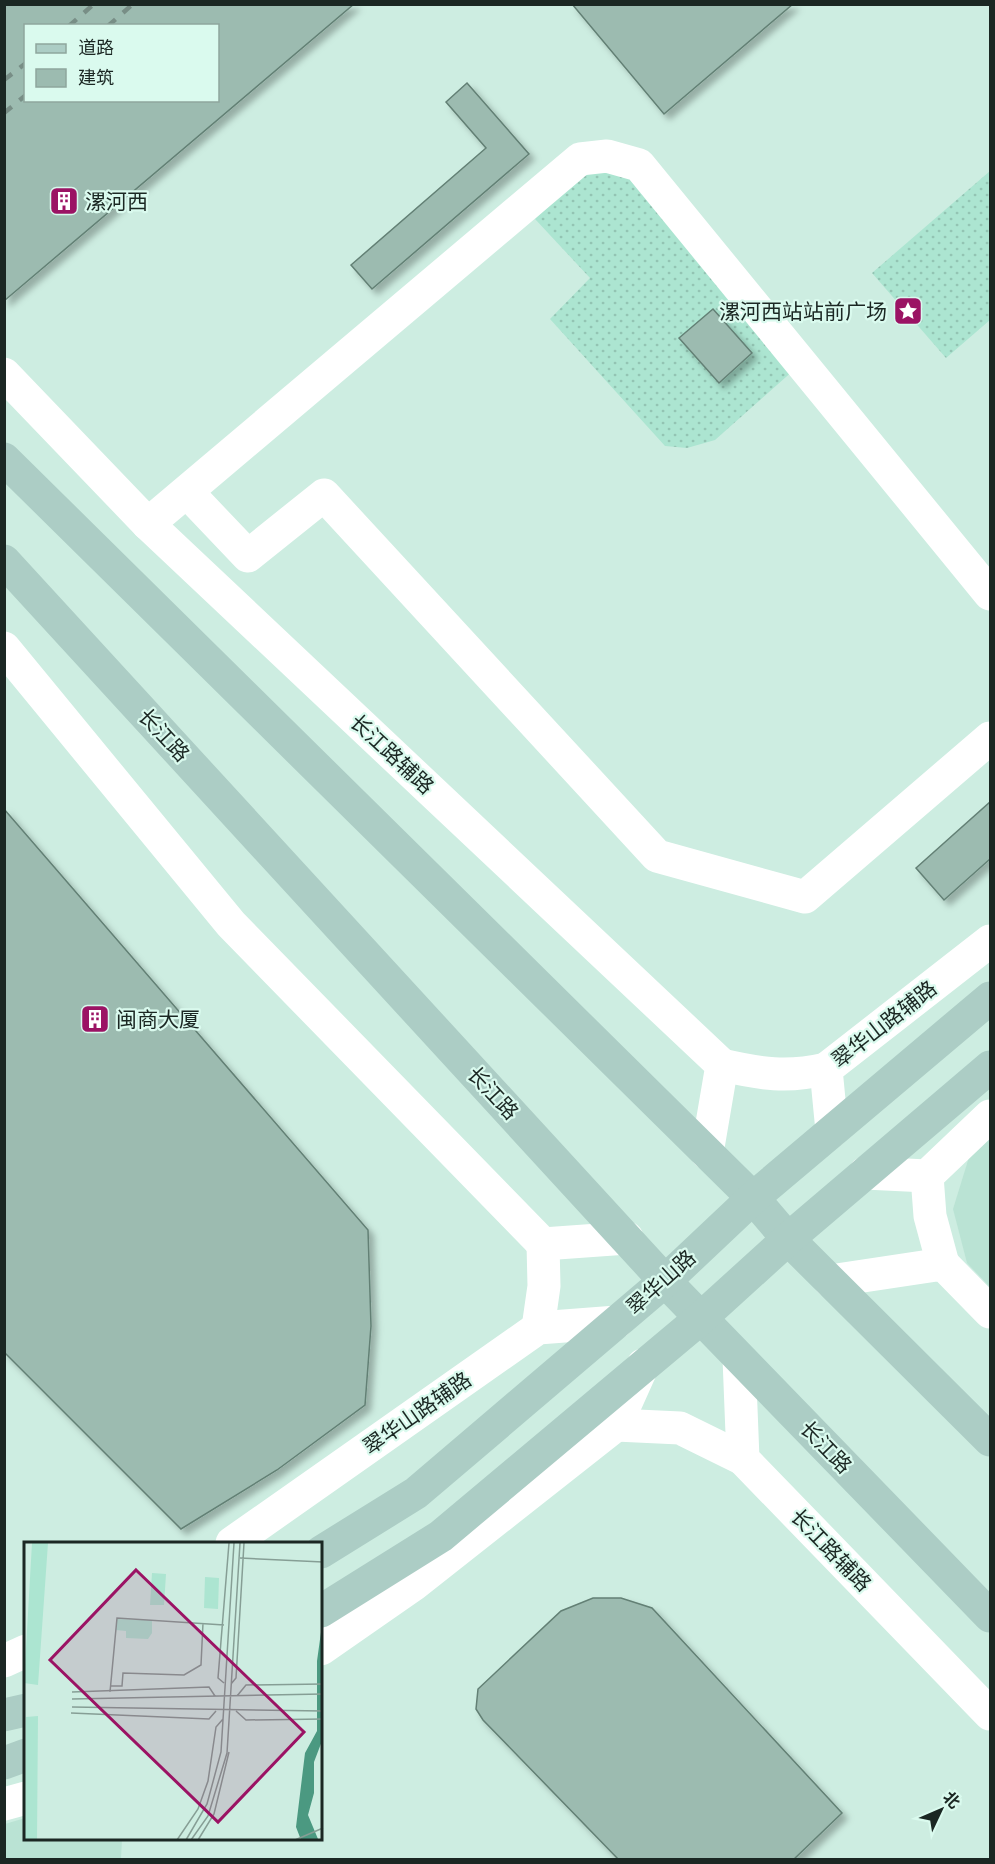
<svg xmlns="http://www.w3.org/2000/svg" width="995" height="1864" viewBox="0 0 995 1864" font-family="'PT Sans Narrow','Noto Sans SC',sans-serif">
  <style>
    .built { fill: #bae3d4 }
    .grass { fill: url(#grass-dots) }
    .building { fill: #9cbbb0; stroke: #638075; stroke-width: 1.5; fill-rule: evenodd; filter: url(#shadow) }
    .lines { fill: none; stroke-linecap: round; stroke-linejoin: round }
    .street { stroke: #fff; stroke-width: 33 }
    .secondary { stroke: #accdc5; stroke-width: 33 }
    .rail { stroke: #788e86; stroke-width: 4.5; stroke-dasharray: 10 10; stroke-linecap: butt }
    .labels { text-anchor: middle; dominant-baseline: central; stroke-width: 4.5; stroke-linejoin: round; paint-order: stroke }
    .poi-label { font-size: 21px; fill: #1b2723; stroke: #dafaee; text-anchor: start }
    .street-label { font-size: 21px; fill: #1b2723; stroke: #dafaee }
    .inset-road { fill: none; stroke: #869e95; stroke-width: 1.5 }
    .view { fill: #9b1364; fill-opacity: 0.15; stroke: #9b1364; stroke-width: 3 }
    .inset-edge { fill: none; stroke: #1b2723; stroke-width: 3 }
  </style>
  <defs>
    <pattern id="grass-dots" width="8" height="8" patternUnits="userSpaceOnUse" patternTransform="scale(1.5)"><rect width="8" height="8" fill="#ace5d1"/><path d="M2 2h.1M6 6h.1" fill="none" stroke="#93c4b3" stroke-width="1.8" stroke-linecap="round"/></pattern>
    <filter id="shadow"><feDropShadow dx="5.5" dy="5.5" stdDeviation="3" flood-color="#0004"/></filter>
  </defs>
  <rect width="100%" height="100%" fill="#cdede1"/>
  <g class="built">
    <polygon points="990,1137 990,1287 967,1263 953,1209 970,1154"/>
    <polygon points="25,1818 26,1838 122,1839 121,1859 5,1859 5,1824"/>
  </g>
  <g class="grass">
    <polygon points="627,171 795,369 715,440 687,448 665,446 550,319 590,278 535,219 586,172"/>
    <polygon points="990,171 990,320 946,358 872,273"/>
  </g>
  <g class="building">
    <path d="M4 4H354L4 301ZM26 26H218V100H26Z"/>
    <polygon points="572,4 793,4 664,114"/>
    <polygon points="467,83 529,154 372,289 351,265 486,148 446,102"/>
    <polygon points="713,309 752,353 719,383 679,338"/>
    <polygon points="990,802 990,859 944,900 916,868"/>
    <polygon points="4,809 368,1230 371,1326 365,1405 277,1470 181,1529 4,1352"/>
    <polygon points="593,1598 621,1598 652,1608 842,1813 793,1860 619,1860 483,1720 476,1709 478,1689 561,1611"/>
  </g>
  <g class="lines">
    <g class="street">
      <polyline points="4,374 148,524 722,1065 707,1153"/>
      <polyline points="187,492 248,556 324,495 657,856 805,897 990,738"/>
      <polyline points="148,524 580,159 607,156 639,165 990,594"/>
      <polyline points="4,648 231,924 543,1244 627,1238"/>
      <path d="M722 1065C761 1074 787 1078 826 1069"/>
      <polyline points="832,1131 826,1069 990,941"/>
      <polyline points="865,1173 927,1176 990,1116"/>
      <polyline points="927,1176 930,1216 943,1264"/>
      <polyline points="830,1281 943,1264 990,1312"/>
      <polyline points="538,1328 544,1286 543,1244"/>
      <polyline points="739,1358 743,1459 990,1714"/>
      <polyline points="616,1425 680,1428 743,1459"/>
      <polyline points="232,1543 538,1328 617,1322"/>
      <polyline points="321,1649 413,1585 616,1425 643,1365"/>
      <polyline points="4,1661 26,1651"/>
      <polyline points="4,1804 26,1798"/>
    </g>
    <g class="secondary">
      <polyline points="4,459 753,1198 788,1239 990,1440"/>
      <polyline points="4,561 665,1281 990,1616"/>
      <polyline points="321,1552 416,1493 665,1281 753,1198 990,998"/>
      <polyline points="321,1611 441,1536 701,1318 788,1239 990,1067"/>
      <polyline points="4,1715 26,1710"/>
      <polyline points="4,1763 26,1755"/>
    </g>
    <g class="rail">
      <polyline points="69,26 94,4"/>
      <polyline points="108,26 133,4"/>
      <polyline points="4,80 26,63"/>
      <polyline points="4,113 26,95"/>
    </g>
  </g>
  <defs>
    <g id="building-square" transform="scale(1.5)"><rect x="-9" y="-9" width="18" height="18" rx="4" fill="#9b1364" stroke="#dafaee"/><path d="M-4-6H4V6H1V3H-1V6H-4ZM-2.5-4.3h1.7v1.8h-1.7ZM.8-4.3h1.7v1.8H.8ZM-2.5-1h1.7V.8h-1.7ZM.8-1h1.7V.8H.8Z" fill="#fff"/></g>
    <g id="sight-square" transform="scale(1.5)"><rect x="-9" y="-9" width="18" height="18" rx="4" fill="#9b1364" stroke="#dafaee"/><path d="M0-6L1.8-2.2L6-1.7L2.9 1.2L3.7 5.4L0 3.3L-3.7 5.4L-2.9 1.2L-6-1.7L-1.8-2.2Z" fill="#fff"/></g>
  </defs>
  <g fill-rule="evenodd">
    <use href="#building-square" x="64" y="201"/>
    <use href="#sight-square" x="908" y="311"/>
    <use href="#building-square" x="95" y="1019"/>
  </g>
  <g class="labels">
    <g class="poi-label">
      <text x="85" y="201">漯河西</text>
      <text x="887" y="311" text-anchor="end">漯河西站站前广场</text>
      <text x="116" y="1019">闽商大厦</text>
    </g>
    <g class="street-label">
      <text transform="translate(164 735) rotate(47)">长江路</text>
      <text transform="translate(392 754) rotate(43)">长江路辅路</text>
      <text transform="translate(884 1024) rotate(-38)">翠华山路辅路</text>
      <text transform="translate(493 1093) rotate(47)">长江路</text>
      <text transform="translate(661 1282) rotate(-42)">翠华山路</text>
      <text transform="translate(417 1413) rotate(-35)">翠华山路辅路</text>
      <text transform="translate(826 1447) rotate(46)">长江路</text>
      <text transform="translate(831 1550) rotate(46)">长江路辅路</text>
    </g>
  </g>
  <g transform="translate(24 1542)">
    <rect width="298" height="298" fill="#cdede1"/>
    <path d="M128 31 142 32 140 63H126ZM181 35 195 36 194 67 180 66ZM93 77 128 78V91L124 97 102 96V89L92 88Z" fill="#ace5d1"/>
    <path d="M8 1H24L14 143 0 141ZM14 174 13 298H1L2 175Z" fill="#ace5d1"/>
    <path d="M298 83V199L290 220V251L284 273 294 297 277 298 272 285 281 211 293 189V119Z" fill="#4b9981"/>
    <path class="inset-road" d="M216 16 299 20M200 141 194 136 205 1M207 142 212 136 220 1M86 144H98L99 131 160 133 177 123 179 81M48 150 185 145 191 154M86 150 93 76 200 83M213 154 222 143 299 142M48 157 299 152M48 165 299 169M212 169 222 178 299 177M47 171 185 177 192 169M153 298 174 267 184 239 192 185 199 177M162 298 183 262 197 210 210 1M167 298 184 274 203 211 216 1M174 298 190 272 205 210M271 298 299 286"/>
    <path class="view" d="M112 28 280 190 194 280 26 118Z"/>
    <rect width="298" height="298" class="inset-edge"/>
  </g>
  <rect width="995" height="1864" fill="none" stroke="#1b2723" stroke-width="12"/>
  <rect x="24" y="24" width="195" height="78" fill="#dafaee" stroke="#8ea69d" stroke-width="1.5"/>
  <rect x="36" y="44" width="30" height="9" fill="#accdc5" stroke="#8ea69d" stroke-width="1.5"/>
  <text x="78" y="54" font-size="18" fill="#1b2723">道路</text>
  <rect x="36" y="69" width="30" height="18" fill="#9cbbb0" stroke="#8ea69d" stroke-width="1.5"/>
  <text x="78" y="84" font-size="18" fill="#1b2723">建筑</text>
  <g transform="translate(941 1810) rotate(46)" stroke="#dafaee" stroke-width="4.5" paint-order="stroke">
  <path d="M0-4.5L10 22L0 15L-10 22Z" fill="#1b2723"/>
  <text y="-9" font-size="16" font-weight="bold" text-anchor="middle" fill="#1b2723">北</text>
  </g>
</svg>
